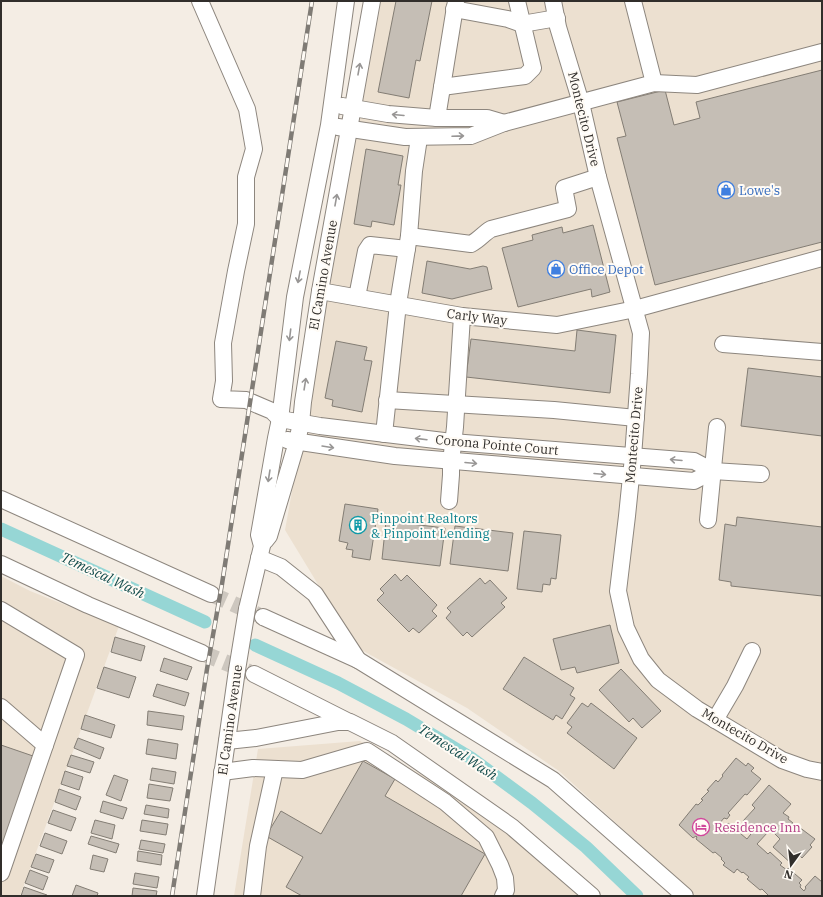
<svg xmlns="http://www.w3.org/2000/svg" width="823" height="897" viewBox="0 0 823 897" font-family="'IBM Plex Serif',serif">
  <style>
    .built { fill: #ece0d0 }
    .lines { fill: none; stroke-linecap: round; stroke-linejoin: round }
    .canal { stroke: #96d6d5; stroke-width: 13 }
    .building { fill: #c5beb5; stroke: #837d74 }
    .minor-tunnel { stroke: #cdc7bf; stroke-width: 16; stroke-dasharray: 16 8; stroke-linecap: butt }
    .minor-casing { stroke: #8d867e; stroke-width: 18 }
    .minor { stroke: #fff; stroke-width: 16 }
    .rail-casing { stroke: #7f7b75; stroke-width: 4.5 }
    .rail { stroke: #fffbf5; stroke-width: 3; stroke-dasharray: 9; stroke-linecap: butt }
    .minor-bridge-casing { stroke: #8d867e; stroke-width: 18; stroke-linecap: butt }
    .minor-bridge { stroke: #fff; stroke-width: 16 }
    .oneway { stroke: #989695 }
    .labels { text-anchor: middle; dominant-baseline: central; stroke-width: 4; stroke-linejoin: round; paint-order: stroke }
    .street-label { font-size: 13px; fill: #312e2b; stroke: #fffbf5 }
    .shop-label { font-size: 13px; fill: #366cbe; stroke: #fffbf5; text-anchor: start }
    .culture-label { font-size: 13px; fill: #0d838f; stroke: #fffbf5; text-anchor: start }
    .hotel-label { font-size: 13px; fill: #b23c85; stroke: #fffbf5; text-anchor: start }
    .water-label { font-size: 14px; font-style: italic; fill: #134c4c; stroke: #fffbf5 }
  </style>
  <rect width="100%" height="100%" fill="#f4ede4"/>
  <g class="built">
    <polygon points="381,1 822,1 822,896 696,896 559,771 467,708 356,647 285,530"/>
    <polygon points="1,576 30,591 119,626 20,896 1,896"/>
    <polygon points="360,741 444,787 534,854 580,896 234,896 258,749"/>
  </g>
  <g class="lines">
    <g class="canal">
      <polyline points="1,529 205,622"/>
      <polyline points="255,645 338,683 406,719 471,758 532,803 586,847 637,896"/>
    </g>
  </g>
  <g class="building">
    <polygon points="396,1 432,1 420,61 416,60 409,98 378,92"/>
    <polygon points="822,70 822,242 655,285 617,138 626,136 617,102 665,90 674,125 700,118 696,102"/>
    <polygon points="366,149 403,156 398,185 401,185 394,225 372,221 371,227 354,224"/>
    <polygon points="593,225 610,292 592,297 591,289 518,307 502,248 533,240 532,235 562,227 563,233"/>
    <polygon points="427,261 470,269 483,266 487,267 492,289 452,299 422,293"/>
    <polygon points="577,330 616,335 610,393 466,377 471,339 575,351"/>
    <polygon points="336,341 367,347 364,360 372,361 362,412 332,406 333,400 325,398"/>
    <polygon points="748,368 822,377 822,436 741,426"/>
    <polygon points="345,504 378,509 370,560 352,557 353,550 346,549 348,543 339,541"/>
    <polygon points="737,517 822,527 822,596 731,586 731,582 719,580 725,524 736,526"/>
    <polygon points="386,521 445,528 440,566 382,559"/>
    <polygon points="455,526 513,533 508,571 450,564"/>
    <polygon points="524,531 561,535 556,579 551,578 550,585 543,584 542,592 517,589"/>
    <polygon points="395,574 401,581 407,575 437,605 432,611 437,616 419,633 413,628 409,632 377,600 384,593 380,589"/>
    <polygon points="480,578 485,584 490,580 507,598 501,603 505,607 472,637 467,632 463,636 446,618 451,612 447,608"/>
    <polygon points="610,625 619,663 577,673 575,667 561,670 553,639"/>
    <polygon points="115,637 145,646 141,661 111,652"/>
    <polygon points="524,657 574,688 570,695 575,698 562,719 556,715 553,720 503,689"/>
    <polygon points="164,658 192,667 187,680 160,671"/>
    <polygon points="104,667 136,677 129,698 97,688"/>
    <polygon points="621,669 661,711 642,728 633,718 629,722 599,690"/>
    <polygon points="157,684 189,693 185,706 153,696"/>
    <polygon points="582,703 588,707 591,703 637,738 614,769 567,733 572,727 567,723"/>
    <polygon points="148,711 184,716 182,730 147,725"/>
    <polygon points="85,715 115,725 111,738 81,729"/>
    <polygon points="78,738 104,748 100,759 74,748"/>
    <polygon points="148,739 178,744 176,759 146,754"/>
    <polygon points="1,745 33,756 1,850"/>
    <polygon points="71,755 94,762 90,773 67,766"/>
    <polygon points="736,758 746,766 748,763 754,768 751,771 761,779 747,795 745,794 728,813 730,815 727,819 724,818 719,824 723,828 728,823 747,839 754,830 743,821 755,808 752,805 769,785 791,804 783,813 789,817 788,819 793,823 790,827 795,831 799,827 815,839 810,845 812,847 802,858 800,856 793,865 773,847 780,839 772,831 768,832 757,844 768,854 770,852 782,863 780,865 787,870 788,868 802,880 799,883 801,885 800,887 804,891 806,888 805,887 815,876 822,882 822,896 769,896 762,889 760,890 747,879 749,877 743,872 742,873 737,869 734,873 723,865 725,863 721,859 722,858 715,852 713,853 696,839 697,837 696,836 693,838 679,825 696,804 698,805 703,800 701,799 709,791 707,790 716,780 718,782 723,776 722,775"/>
    <polygon points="363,761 395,779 385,796 485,854 461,896 302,896 286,887 303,857 266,836 281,811 321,834"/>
    <polygon points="152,768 176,772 174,784 150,780"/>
    <polygon points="65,771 83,777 79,790 61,784"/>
    <polygon points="114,775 128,780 121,801 106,795"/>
    <polygon points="149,784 173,788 170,801 147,798"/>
    <polygon points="59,789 81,797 76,810 55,802"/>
    <polygon points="103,801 127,808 123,819 100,812"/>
    <polygon points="146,805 169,809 168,818 144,814"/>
    <polygon points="53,810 76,818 71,831 48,823"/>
    <polygon points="95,820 115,825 112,839 91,833"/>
    <polygon points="142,820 168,824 166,835 140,831"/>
    <polygon points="45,833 67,841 62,854 40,846"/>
    <polygon points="91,836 119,844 116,853 88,844"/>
    <polygon points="141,840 165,844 163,853 139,849"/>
    <polygon points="138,851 162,855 161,865 137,861"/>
    <polygon points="36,854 54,860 49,873 31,867"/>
    <polygon points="93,855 108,859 104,872 90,869"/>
    <polygon points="30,870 48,877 43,890 25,883"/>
    <polygon points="135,873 159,877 157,888 133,884"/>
    <polygon points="76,885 98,893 97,896 72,896"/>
    <polygon points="24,887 47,895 46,896 21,896"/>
    <polygon points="133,888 157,891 156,896 132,896"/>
  </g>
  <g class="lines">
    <g class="minor-tunnel">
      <polyline points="211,594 258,615"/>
      <polyline points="202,653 249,672"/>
    </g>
    <g class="minor-casing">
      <g id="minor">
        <polyline points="200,1 247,109 254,149 246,177 246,224 236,271 223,343 224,381 221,399 246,400 272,411 280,419 320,426 452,442 694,461 713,471"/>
        <polyline points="553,1 558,27 581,103 598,177 641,333 639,374 633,457 627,516 618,591 626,628 641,659 658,680 697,709 782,760 807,769 822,772"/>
        <polyline points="633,1 654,83"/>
        <polyline points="454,9 508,19 522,24 557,18"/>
        <polyline points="442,87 525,76 533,68 517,1"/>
        <polyline points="342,106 388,114 437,118 487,118 504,123"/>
        <polyline points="437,118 456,1"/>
        <polyline points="338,127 405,137 471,136 504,123 654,83 697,85 822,52"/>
        <polyline points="409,236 414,171 419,138"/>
        <polyline points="320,291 462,316 557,325 635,309 822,258"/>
        <polyline points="357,297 366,251 370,245 407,249"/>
        <polyline points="723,344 822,352"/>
        <polyline points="387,400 554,410 636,418"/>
        <path d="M384 434 398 304 409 236 471 244C479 240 484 233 491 229L568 209 564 188 598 177"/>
        <polyline points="287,440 395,456 694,481 713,471 761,474"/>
        <polyline points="1,499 211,594"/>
        <polyline points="449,501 451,475 451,462 455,427 462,316"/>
        <polyline points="708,520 717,427"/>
        <polyline points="265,541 269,536 297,442 301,423 303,402 320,291 372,1"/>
        <polyline points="259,558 281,567 315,594 358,660 553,780 685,896"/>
        <polyline points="1,564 88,605 202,653"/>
        <polyline points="247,609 262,546 259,535 276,438 280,419 295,297 329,125 346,1"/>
        <polyline points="1,610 76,655 1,873"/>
        <polyline points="263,617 358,660"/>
        <polyline points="254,674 349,722"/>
        <polyline points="1,707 45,745"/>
        <polyline points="715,720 735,686 752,651"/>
        <polyline points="227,741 256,738 338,722 350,722 392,743 512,827 592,896"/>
        <polyline points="222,772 253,768 302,770 367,751 445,802 486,837 500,865 505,878 506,890 503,896"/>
        <polyline points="205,896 237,670"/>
        <polyline points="252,896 258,846 275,769"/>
      </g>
    </g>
    <use href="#minor" class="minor"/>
    <g class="rail-casing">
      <polyline id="rail" points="172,896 207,669 222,584 312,1"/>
    </g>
    <use href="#rail" class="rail"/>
    <g class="minor-bridge-casing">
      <polyline id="minor-bridge" points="237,670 247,609"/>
    </g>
    <use href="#minor-bridge" class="minor-bridge"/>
  </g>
  <defs><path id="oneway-shaft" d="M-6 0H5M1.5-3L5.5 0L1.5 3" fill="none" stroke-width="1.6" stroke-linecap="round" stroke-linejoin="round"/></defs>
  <g class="oneway">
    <use href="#oneway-shaft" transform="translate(359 69) rotate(-80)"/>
    <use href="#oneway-shaft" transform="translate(398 115) rotate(-175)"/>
    <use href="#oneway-shaft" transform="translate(458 136) rotate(-2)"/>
    <use href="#oneway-shaft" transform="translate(336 200) rotate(-80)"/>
    <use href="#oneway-shaft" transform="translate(299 277) rotate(101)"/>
    <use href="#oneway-shaft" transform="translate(290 335) rotate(97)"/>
    <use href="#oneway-shaft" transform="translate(305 384) rotate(-81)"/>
    <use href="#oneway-shaft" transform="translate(421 439) rotate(-173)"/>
    <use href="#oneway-shaft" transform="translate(328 447) rotate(9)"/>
    <use href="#oneway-shaft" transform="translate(676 460) rotate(-175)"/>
    <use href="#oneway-shaft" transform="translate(471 463) rotate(5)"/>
    <use href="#oneway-shaft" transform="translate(600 474) rotate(5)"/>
    <use href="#oneway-shaft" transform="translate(269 476) rotate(99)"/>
  </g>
  <defs>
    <g id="shop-ring" transform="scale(0.9)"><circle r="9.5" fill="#fffbf5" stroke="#3f7fe0" stroke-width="1.5"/><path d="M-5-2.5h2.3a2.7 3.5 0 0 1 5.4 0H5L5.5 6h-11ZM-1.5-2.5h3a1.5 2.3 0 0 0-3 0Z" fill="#3f7fe0"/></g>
    <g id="building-ring" transform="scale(0.9)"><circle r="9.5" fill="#fffbf5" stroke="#0f9aa8" stroke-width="1.5"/><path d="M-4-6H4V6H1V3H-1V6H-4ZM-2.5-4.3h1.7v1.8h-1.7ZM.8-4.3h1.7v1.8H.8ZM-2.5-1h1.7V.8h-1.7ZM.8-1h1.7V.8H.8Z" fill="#0f9aa8"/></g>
    <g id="hotel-ring" transform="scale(0.9)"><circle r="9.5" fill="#fffbf5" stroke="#d1479c" stroke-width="1.5"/><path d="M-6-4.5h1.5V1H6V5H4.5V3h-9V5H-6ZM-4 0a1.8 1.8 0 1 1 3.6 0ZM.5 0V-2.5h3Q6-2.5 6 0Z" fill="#d1479c"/></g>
  </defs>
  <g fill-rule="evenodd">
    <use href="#shop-ring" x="726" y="190"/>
    <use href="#shop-ring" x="556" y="269"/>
    <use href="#building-ring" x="358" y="525"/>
    <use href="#hotel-ring" x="701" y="827"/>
  </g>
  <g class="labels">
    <g class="street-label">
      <text transform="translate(584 119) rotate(76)">Montecito Drive</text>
      <text transform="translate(323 275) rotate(-80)">El Camino Avenue</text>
      <text transform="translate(477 317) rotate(7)">Carly Way</text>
      <text transform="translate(634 435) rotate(-85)">Montecito Drive</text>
      <text transform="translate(497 445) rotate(5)">Corona Pointe Court</text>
      <text transform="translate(230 720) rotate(-82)">El Camino Avenue</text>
      <text transform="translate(745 736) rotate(30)">Montecito Drive</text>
    </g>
    <g class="shop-label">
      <text x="739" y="190">Lowe's</text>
      <text x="569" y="269">Office Depot</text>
    </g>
    <g class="culture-label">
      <text x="371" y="518">Pinpoint Realtors<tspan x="371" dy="15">&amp; Pinpoint Lending</tspan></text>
    </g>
    <g class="hotel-label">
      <text x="714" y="827">Residence Inn</text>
    </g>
    <g class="water-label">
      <text transform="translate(103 575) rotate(25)">Temescal Wash</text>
      <text transform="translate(458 752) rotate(33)">Temescal Wash</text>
    </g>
  </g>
  <rect width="823" height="897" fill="none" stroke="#312e2b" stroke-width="4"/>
  <g transform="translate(791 865) rotate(195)" stroke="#fffbf5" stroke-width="3" paint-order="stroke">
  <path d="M0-3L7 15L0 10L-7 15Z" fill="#312e2b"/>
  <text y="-6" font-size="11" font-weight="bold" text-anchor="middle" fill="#312e2b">N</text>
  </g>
</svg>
